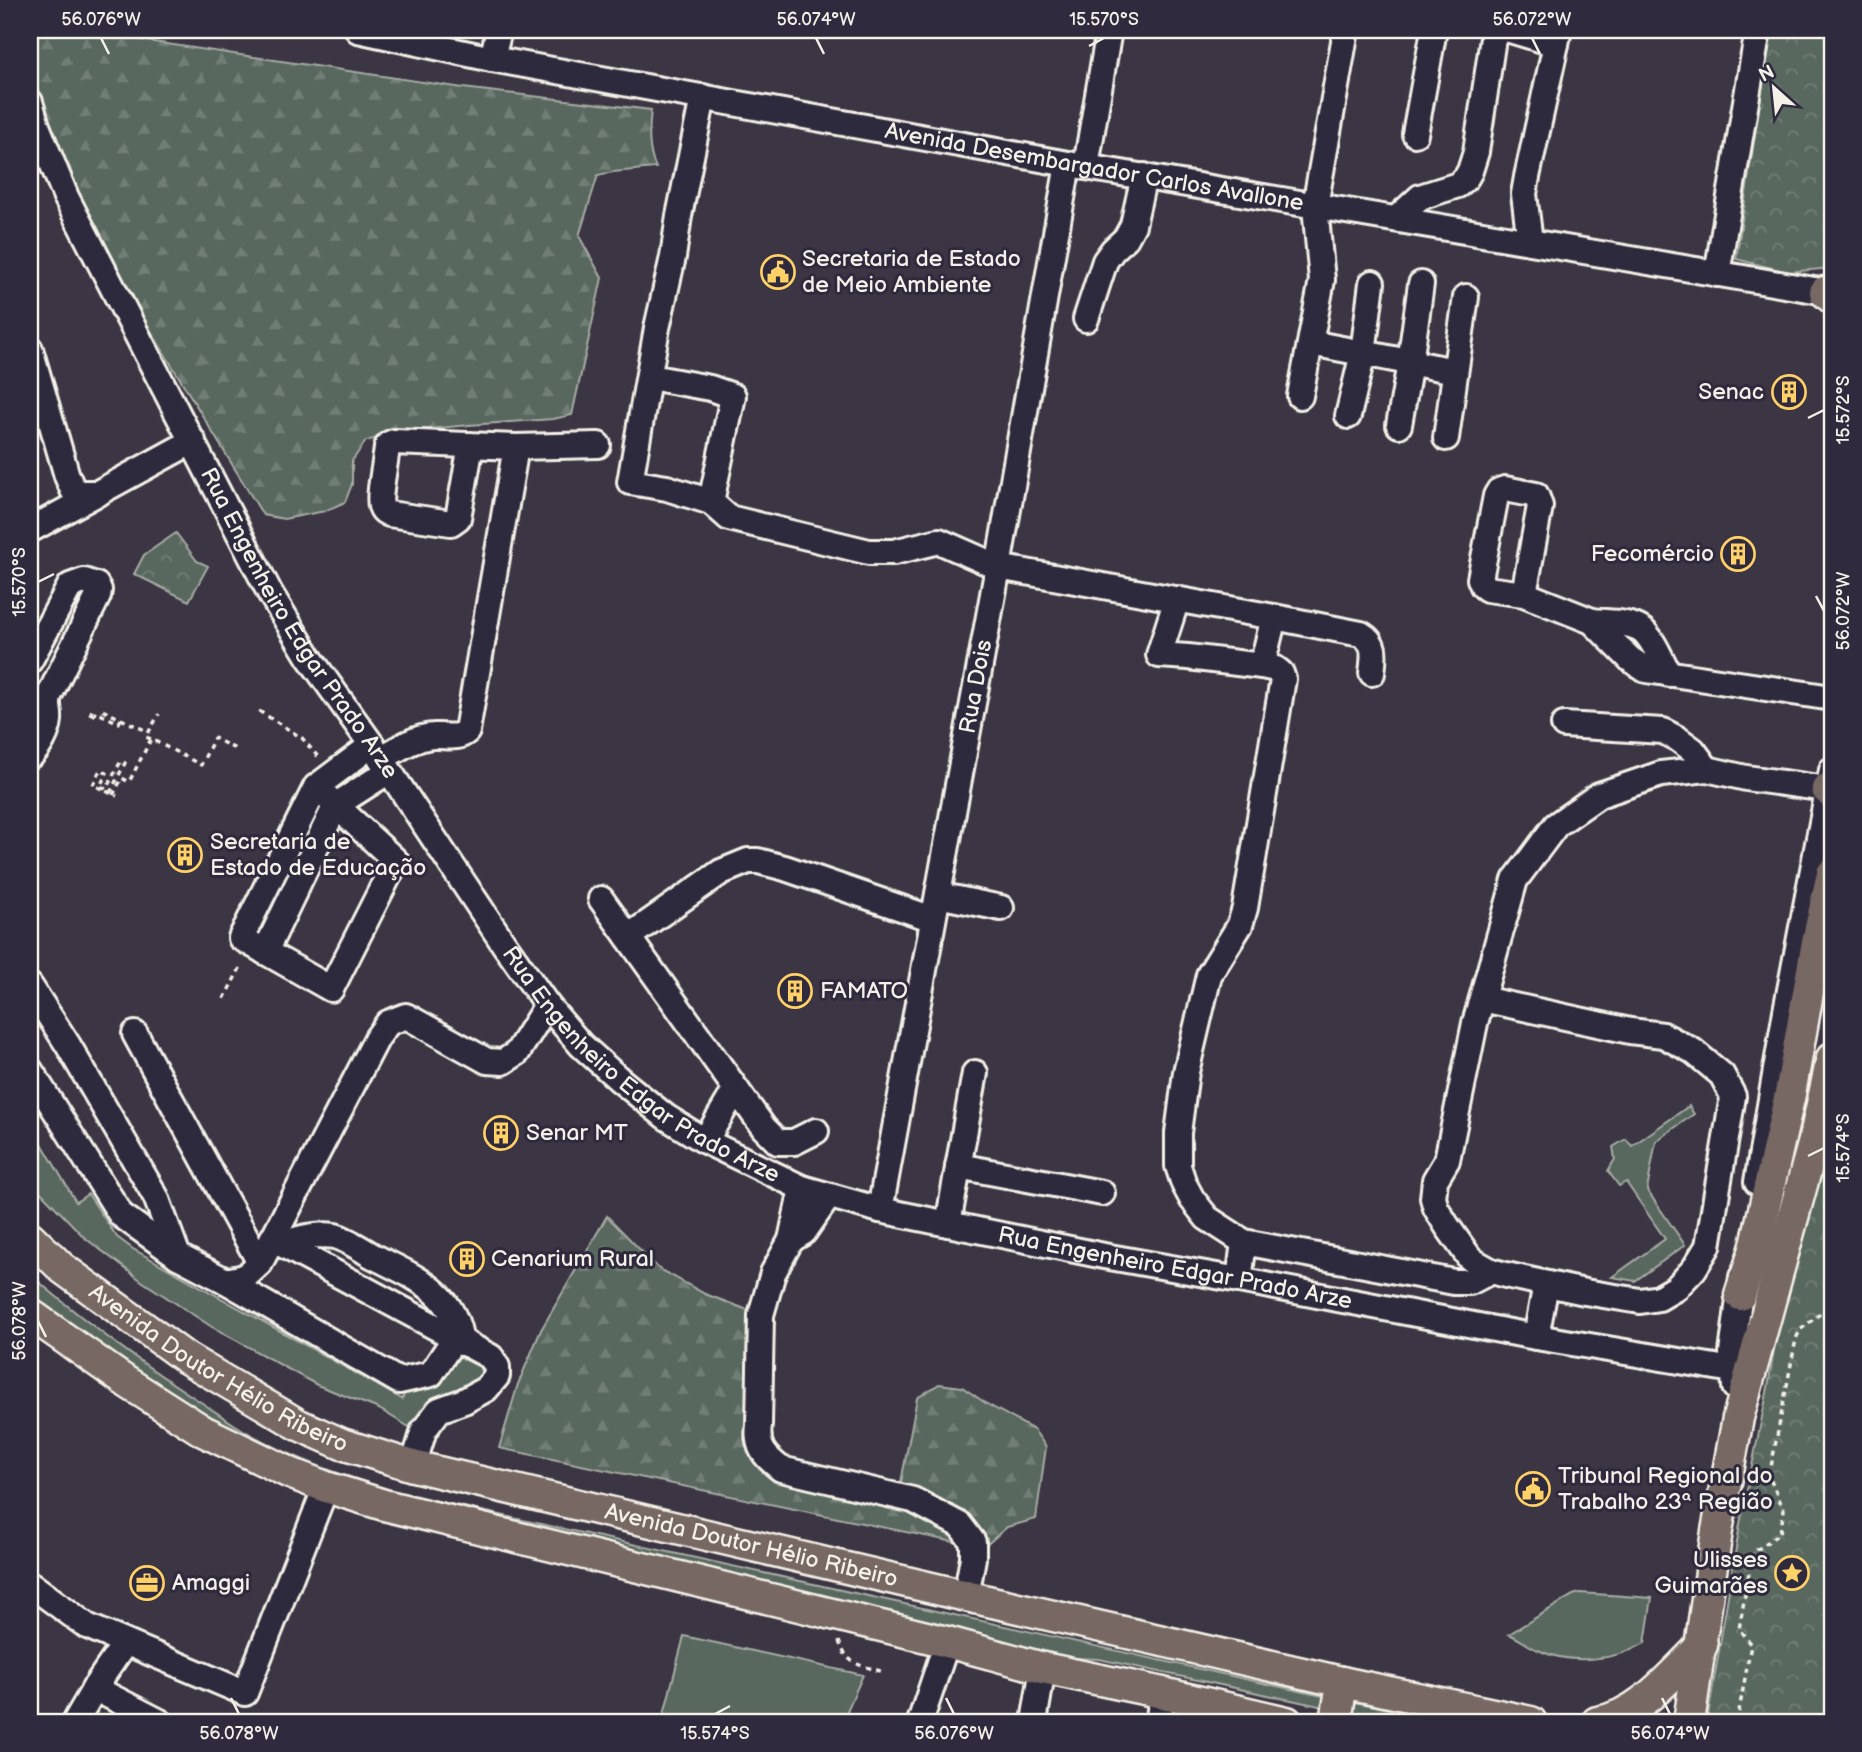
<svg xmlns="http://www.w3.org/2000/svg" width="1862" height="1752" viewBox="0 0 1862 1752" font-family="'Balsamiq Sans',sans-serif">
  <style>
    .grass { fill: #59685f; stroke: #a6aca4; stroke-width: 2 }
    .forest { fill: url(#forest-firs); stroke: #a6aca4; stroke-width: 2 }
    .park { fill: url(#park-crowns); stroke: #a6aca4; stroke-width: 2 }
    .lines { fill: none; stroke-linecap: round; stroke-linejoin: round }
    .minor-casing { stroke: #f4f1e8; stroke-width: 30 }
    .major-casing { stroke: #f4f1e8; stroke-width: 35 }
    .path { stroke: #f4f1e8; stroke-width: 3.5; stroke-dasharray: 5 5; stroke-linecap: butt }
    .minor { stroke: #2f2a3d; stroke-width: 24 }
    .major { stroke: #776864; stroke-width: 30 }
    .ticks { fill: none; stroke: #f4f1e8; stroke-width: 2.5 }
    .labels { text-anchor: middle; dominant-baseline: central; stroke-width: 6; stroke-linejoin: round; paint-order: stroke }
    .street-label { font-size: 23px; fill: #f4f1e8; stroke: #2f2a3d }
    .poi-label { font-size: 23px; fill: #f4f1e8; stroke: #2f2a3d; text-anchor: start }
    .neatline { fill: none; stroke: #f4f1e8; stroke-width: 2.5 }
    .ticks-label { font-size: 18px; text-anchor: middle; fill: #f4f1e8 }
  </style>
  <defs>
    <pattern id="forest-firs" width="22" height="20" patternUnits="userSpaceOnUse" patternTransform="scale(1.75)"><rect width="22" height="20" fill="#59685f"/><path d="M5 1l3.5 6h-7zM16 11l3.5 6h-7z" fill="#717e76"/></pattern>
    <pattern id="park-crowns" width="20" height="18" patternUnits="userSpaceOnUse" patternTransform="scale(1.75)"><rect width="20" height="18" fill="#59685f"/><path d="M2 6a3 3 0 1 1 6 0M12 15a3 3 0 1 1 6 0" fill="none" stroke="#717e76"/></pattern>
  </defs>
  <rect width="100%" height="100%" fill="#3c3543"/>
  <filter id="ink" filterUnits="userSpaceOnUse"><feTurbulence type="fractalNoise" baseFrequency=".0143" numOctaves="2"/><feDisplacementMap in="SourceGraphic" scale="14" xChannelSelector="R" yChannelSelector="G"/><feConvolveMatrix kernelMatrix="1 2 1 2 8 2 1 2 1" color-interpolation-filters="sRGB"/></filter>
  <g filter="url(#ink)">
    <g class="grass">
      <polygon points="1689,1106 1694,1114 1656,1141 1647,1190 1685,1245 1635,1281 1612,1277 1665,1239 1626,1182 1619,1186 1608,1171 1615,1159 1613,1147 1626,1139 1632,1146"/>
      <polygon points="30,1123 76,1202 88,1194 117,1237 133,1249 402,1399 408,1387 420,1391 430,1388 458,1356 480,1367 483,1372 480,1379 426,1407 409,1427 379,1409 317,1385 212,1327 143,1282 85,1238 30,1181"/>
      <path d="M30 1274C82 1320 138 1361 196 1399 212 1409 228 1421 245 1431 297 1461 356 1481 414 1496L1327 1697 1324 1707 1099 1659 1049 1657 284 1469 30 1313Z"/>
      <path d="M1580 1593 1652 1598 1645 1643C1615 1661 1570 1665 1538 1650 1528 1646 1519 1638 1509 1634L1573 1595Z"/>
      <polygon points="684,1636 863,1675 842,1722 662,1722"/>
      <polygon points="1344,1700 1456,1722 1352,1722 1340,1719"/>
    </g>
    <g class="forest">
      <path d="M30 30H73L463 88 651 110C649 130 647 149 656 168L613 172 598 175 579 236 602 278 572 415 553 419 469 425 399 432 366 441 352 461V484L345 502 325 511 284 519 263 515 85 223 52 152 30 66Z"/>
      <polygon points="607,1216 658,1268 705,1294 756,1313 744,1439 748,1453 758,1463 899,1493 917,1398 939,1384 962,1387 987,1404 1034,1430 1046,1447 1036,1519 1007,1527 983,1548 499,1448 518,1384 541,1330"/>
    </g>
    <g class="park">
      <polygon points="1771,30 1832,30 1832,268 1788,272 1736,259"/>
      <polygon points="176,533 197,561 208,566 189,601 134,574 144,555"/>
      <polygon points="1832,1103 1832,1722 1707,1722 1740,1524 1767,1393 1782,1299"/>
    </g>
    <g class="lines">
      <g class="minor-casing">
        <g id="minor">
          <path id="s1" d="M358 30 492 59 1068 164 1832 293"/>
          <polyline points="1510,30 1556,44"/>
          <polyline points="492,59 499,30"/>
          <polyline points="703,97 679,216 673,257 657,328 630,482 667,488 711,502 729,518 869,552 894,552 939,541 998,567 1274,617 1262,666"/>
          <path id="s2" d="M30 102 37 126 66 197 270 593 309 657 372 745 504 944 547 1005 581 1045 620 1080 666 1117 705 1141 802 1188 880 1210 1104 1256 1239 1280 1536 1337 1733 1370"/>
          <polyline points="1415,134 1434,30"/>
          <polyline points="1086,166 1109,30"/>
          <polyline points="1396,219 1420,197 1458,185 1466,178 1470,171 1476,152 1493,38 1501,30"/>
          <polyline points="1530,242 1524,194 1527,177 1559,30"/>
          <polyline points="1717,274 1758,30"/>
          <polyline points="1086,319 1105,261 1113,250 1126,238 1133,225 1144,176"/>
          <polyline points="1311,343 1455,371"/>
          <polyline points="30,349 67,476 73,490 81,493 99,493"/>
          <polyline points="650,377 710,388 733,396 711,502"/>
          <polyline points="1300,396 1322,280 1315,206 1346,30"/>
          <polyline points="1348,416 1363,353 1372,283"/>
          <polyline points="1399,425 1410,363 1421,284"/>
          <polyline points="1446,438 1466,297"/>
          <path d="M471 445 458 518 451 523 389 514C384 511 383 512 381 506 378 495 386 461 387 447L389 444 394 442 516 447 598 445"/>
          <polyline points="30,530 193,441"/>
          <polyline points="1524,594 1540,506 1536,495 1505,489 1499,491 1496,496 1480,579 1483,586 1487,589 1524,594 1592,621 1630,659 1646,670 1832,698"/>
          <polyline points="1177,599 1159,655 1188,657 1262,666 1276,669 1281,673 1283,679 1245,908 1240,925 1209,975 1186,1072 1178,1133 1178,1166 1184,1184 1192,1199 1207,1218 1244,1242 1239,1280"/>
          <path d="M1274 617 1361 634C1377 643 1374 656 1372 673"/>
          <path d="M1592 621C1606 623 1629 621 1642 630 1653 638 1662 662 1669 674"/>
          <path d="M30 660 70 586 84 581 96 585 99 590 98 596 49 696C46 705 50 711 49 720 48 732 39 749 30 756"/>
          <polyline points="1564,725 1663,731 1678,739 1693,750 1707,769"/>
          <path d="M381 759C397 749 415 737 434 736 446 735 457 740 467 731L516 447"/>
          <polyline points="316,787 396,861 331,989 241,938 316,787 372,745"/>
          <polyline points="938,895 1001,908"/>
          <polyline points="601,899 736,1089 705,1141"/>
          <polyline points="628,937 721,872 748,861 758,861 785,868 933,919"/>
          <polyline points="265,952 336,805 389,771"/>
          <polyline points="30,986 68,1045 156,1197 178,1256"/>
          <polyline points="1482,999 1630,1031 1663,1035 1693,1051 1722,1075 1733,1096 1708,1246 1694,1269 1676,1288 1659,1298 1640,1301 1585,1292 1506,1275 1491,1271 1475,1262 1469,1257 1447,1226 1436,1208 1433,1198 1435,1180 1447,1160 1475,1023 1515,880 1556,825 1599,795 1661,774 1707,769 1746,778 1827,789"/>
          <polyline points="135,1034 260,1263"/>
          <polyline points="30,1070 121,1215 178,1256 226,1281 245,1277 260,1263 377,1038 388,1023 406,1016 487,1061 503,1062 517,1053 547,1005"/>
          <polyline points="736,1089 764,1128 778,1142 794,1142 816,1131"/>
          <polyline points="958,1166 1102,1193"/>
          <polyline points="1757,1182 1786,1011 1832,770"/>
          <polyline points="802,1188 791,1240 804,1232 829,1196"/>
          <path id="s3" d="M880 1210 998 567 1068 164"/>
          <polyline points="948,1224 975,1073"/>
          <polyline points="272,1239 491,1357 497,1367 497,1376 486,1389 464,1401 439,1410 424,1430 413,1466"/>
          <path d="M791 1240 773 1273 761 1315 759 1425C756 1447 764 1456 781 1469L913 1500 960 1525 973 1542V1558L966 1596"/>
          <polyline points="1244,1242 1454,1282 1470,1282 1491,1271"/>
          <path d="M281 1244C298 1239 317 1233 335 1236 346 1239 363 1250 373 1256 414 1277 455 1291 461 1343"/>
          <polyline points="226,1281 399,1381 431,1374 454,1339"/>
          <polyline points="1536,1337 1546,1284"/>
          <polyline points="1735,1387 1732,1353 1742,1277"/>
          <polyline points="30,1584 87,1626 245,1693 326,1487"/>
          <polyline points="94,1688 160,1722"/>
          <polyline points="75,1722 99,1681 125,1643"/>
          <polyline points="920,1722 947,1642"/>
          <polyline points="1034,1722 1043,1668"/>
          <polyline points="1158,1722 1163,1693"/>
        </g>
      </g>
      <g class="major-casing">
        <g id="major">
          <polyline points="1825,292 1832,298"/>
          <polyline points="1827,789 1832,793"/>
          <path id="s4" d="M30 1237 62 1268 186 1358 299 1425 342 1444 413 1466 966 1596 1342 1682 1531 1722"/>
          <polyline points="1740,1295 1755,1249 1790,1094 1817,942 1832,874"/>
          <polyline points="30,1314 128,1383 203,1431 290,1473 326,1487 384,1505 947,1642 1043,1668 1163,1693 1287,1722"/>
          <polyline points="1336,1722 1342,1682"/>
          <path d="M1597 1722C1639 1716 1672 1674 1702 1645"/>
          <polyline points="1689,1722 1717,1531 1738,1418 1815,1137 1832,1058"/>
        </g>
      </g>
      <g class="path">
        <polyline points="259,711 302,738 319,758"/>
        <polyline points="90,715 94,706"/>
        <polyline points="93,716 96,712 119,723 121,719 100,709 101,708"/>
        <polyline points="121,719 149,732"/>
        <polyline points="151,739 146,737 159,714"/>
        <path d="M110 793 125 763 121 761 106 789 100 786 107 773 100 770 93 785C101 788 109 793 117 796"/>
        <polyline points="113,795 122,778 129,782 151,739 201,765 214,738 237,750"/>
        <polyline points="224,999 240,968 240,963"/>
        <path d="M839 1641C847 1666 861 1665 884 1672"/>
        <polyline points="1737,1722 1751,1645 1739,1629 1752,1556 1754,1552 1780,1533 1784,1510 1771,1481 1770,1472 1796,1339 1800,1330 1832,1304"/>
      </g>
      <use href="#minor" class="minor"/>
      <use href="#major" class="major"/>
    </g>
  </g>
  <path class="ticks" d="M101 38 109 54M816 38 824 54M1532 38 1540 54M1089 46 1104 38M1808 418 1824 410M38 582 54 574M1816 596 1824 611M1808 1156 1824 1148M38 1321 46 1337M231 1698 239 1714M946 1698 954 1714M1662 1698 1670 1714M715 1714 730 1706"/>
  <defs>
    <g id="civic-ring" transform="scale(1.75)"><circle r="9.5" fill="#2f2a3d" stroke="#ffd166" stroke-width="1.5"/><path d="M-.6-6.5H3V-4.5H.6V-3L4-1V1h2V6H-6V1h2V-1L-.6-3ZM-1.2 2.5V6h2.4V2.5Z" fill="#ffd166"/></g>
    <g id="building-ring" transform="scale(1.75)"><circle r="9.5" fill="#2f2a3d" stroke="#ffd166" stroke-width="1.5"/><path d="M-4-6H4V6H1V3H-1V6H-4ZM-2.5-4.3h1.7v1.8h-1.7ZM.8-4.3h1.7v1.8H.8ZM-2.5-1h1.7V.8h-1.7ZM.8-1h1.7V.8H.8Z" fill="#ffd166"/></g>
    <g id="sight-ring" transform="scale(1.75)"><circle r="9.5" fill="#2f2a3d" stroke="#ffd166" stroke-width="1.5"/><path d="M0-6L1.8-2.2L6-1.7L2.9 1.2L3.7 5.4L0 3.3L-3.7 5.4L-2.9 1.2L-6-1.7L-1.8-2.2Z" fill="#ffd166"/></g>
    <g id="office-ring" transform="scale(1.75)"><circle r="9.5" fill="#2f2a3d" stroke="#ffd166" stroke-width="1.5"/><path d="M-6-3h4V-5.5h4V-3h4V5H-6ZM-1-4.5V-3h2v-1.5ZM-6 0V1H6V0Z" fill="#ffd166"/></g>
  </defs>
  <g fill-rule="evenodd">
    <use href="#civic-ring" x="778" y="272"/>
    <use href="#building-ring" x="1789" y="392"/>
    <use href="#building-ring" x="1738" y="554"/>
    <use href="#building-ring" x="185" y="855"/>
    <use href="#building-ring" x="795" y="991"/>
    <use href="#building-ring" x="501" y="1133"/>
    <use href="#building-ring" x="467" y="1259"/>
    <use href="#civic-ring" x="1533" y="1489"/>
    <use href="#sight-ring" x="1792" y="1573"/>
    <use href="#office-ring" x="147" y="1583"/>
  </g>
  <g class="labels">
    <g class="street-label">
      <text stroke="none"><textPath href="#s1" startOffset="749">Avenida Desembargador Carlos Avallone</textPath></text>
      <text stroke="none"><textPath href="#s2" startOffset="588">Rua Engenheiro Edgar Prado Arze</textPath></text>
      <text stroke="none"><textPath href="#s3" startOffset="532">Rua Dois</textPath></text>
      <text stroke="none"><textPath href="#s2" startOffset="1155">Rua Engenheiro Edgar Prado Arze</textPath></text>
      <text stroke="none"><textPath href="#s2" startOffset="1743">Rua Engenheiro Edgar Prado Arze</textPath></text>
      <text stroke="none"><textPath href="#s4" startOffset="231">Avenida Doutor Hélio Ribeiro</textPath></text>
      <text stroke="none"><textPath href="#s4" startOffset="798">Avenida Doutor Hélio Ribeiro</textPath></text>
    </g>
    <g class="poi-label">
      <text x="802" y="259">Secretaria de Estado<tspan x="802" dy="26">de Meio Ambiente</tspan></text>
      <text x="1764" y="392" text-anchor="end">Senac</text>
      <text x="1714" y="554" text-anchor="end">Fecomércio</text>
      <text x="210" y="842">Secretaria de<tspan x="210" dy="26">Estado de Educação</tspan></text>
      <text x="820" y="991">FAMATO</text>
      <text x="526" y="1133">Senar MT</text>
      <text x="491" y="1259">Cenarium Rural</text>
      <text x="1558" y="1476">Tribunal Regional do<tspan x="1558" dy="26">Trabalho 23ª Região</tspan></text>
      <text x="1768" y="1560" text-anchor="end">Ulisses<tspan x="1768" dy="26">Guimarães</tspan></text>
      <text x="172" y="1583">Amaggi</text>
    </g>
  </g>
  <rect width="1862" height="1752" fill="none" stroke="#2f2a3d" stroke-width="77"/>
  <g transform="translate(1774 88) rotate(333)" stroke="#2f2a3d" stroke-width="5" paint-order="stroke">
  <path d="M0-5L12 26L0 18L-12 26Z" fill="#f4f1e8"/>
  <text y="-10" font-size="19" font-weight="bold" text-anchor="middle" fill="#f4f1e8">N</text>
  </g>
  <rect x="38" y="38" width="1786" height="1676" class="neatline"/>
  <g class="ticks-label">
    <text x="101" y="25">56.076°W</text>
    <text x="816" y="25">56.074°W</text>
    <text x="1104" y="25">15.570°S</text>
    <text x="1532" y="25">56.072°W</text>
    <text transform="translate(1843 410) rotate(-90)" y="6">15.572°S</text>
    <text transform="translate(19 582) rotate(-90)" y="6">15.570°S</text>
    <text transform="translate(1843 611) rotate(-90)" y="6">56.072°W</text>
    <text transform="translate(1843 1148) rotate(-90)" y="6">15.574°S</text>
    <text transform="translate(19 1321) rotate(-90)" y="6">56.078°W</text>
    <text x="239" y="1739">56.078°W</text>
    <text x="715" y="1739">15.574°S</text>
    <text x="954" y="1739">56.076°W</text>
    <text x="1670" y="1739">56.074°W</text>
  </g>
</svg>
